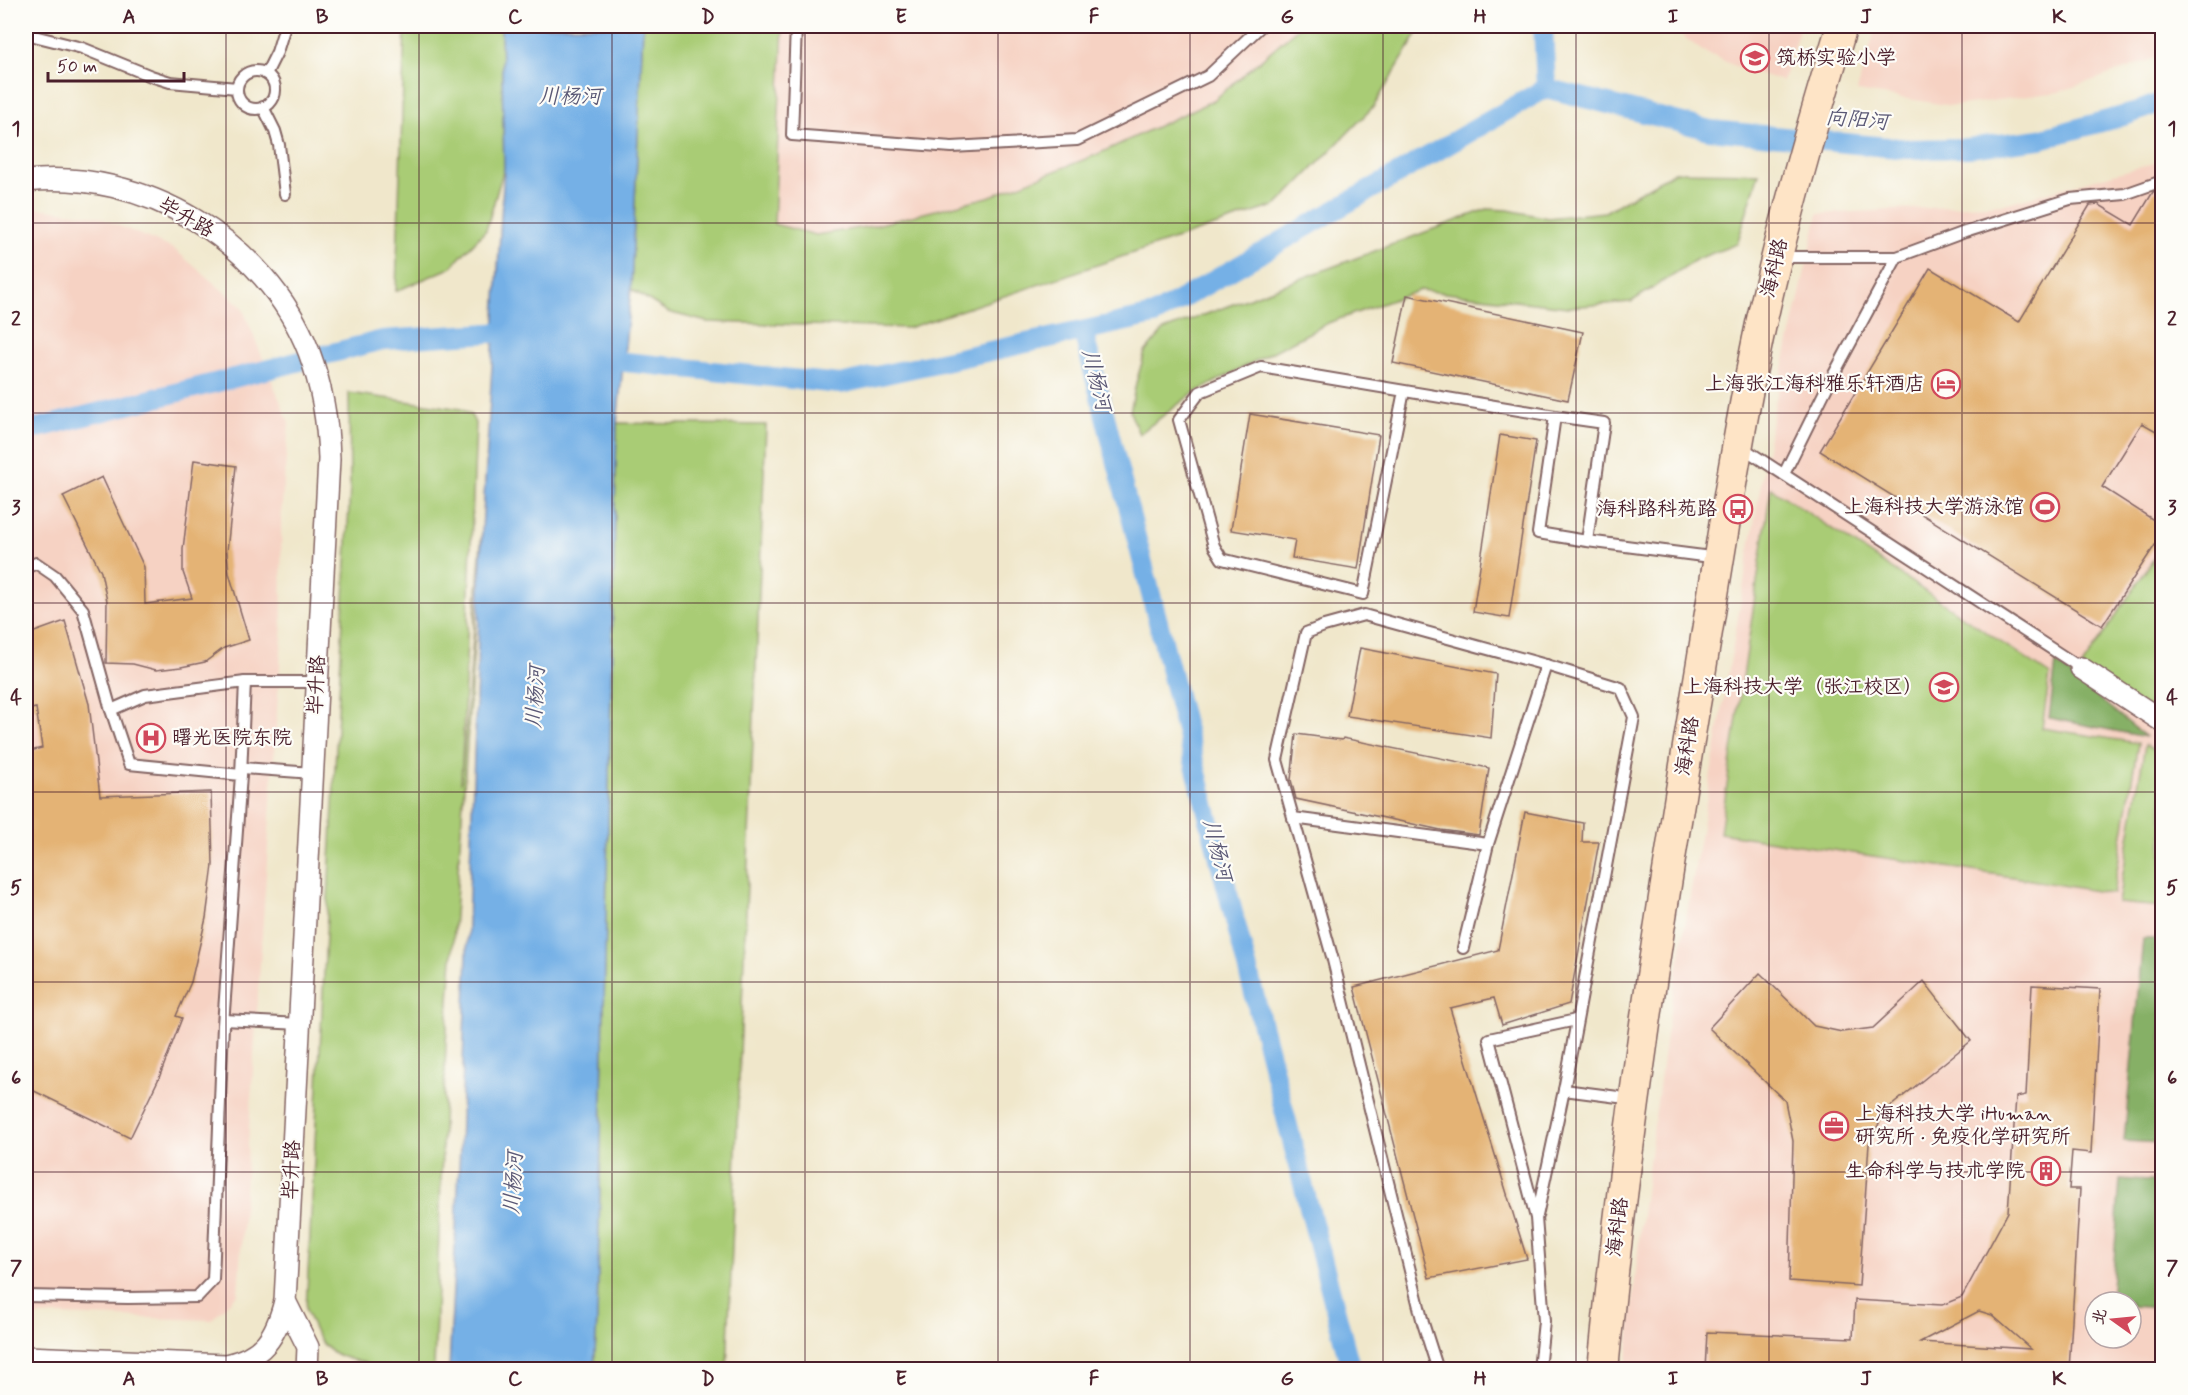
<svg xmlns="http://www.w3.org/2000/svg" width="2188" height="1395" viewBox="0 0 2188 1395" font-family="Mynerve,'LXGW WenKai TC',sans-serif">
  <style>
    .built { fill: #f6d2c3; fill-rule: evenodd }
    .green { fill: #a9cc75; stroke: #7a7650; stroke-width: 1.5 }
    .forest { fill: #86b066; stroke: #686848; stroke-width: 1.5 }
    .water { fill: #75b0e6; stroke: #606888; stroke-width: 1.5 }
    .lines { fill: none; stroke-linecap: round; stroke-linejoin: round }
    .canal { stroke: #75b0e6; stroke-width: 20 }
    .building { fill: #e4b374; fill-rule: evenodd }
    .lane-casing { stroke: #846563; stroke-width: 14 }
    .street-casing { stroke: #846563; stroke-width: 24 }
    .secondary-casing { stroke: #846563; stroke-width: 33 }
    .lane { stroke: #fff; stroke-width: 10 }
    .street { stroke: #fff; stroke-width: 21 }
    .secondary { stroke: #fee4c6; stroke-width: 30 }
    .grid { fill: none; stroke: #4a1f2b; stroke-width: 1.5; stroke-opacity: 0.55 }
    .labels { text-anchor: middle; dominant-baseline: central; stroke-width: 4.5; stroke-linejoin: round; paint-order: stroke }
    .poi-label { font-size: 20px; fill: #4a1f2b; stroke: #fdfcf7; text-anchor: end }
    .street-label { font-size: 20px; fill: #4a1f2b; stroke: #fdfcf7 }
    .water-label { font-size: 21px; font-style: italic; fill: #5b5976; stroke: #fdfcf7 }
    .neatline { fill: none; stroke: #4a1f2b; stroke-width: 2 }
    .grid-label { font-size: 20px; text-anchor: middle; font-weight: bold; fill: #4a1f2b }
  </style>
  <rect width="100%" height="100%" fill="#fdfcf7"/>
  <filter id="ink" filterUnits="userSpaceOnUse"><feTurbulence type="fractalNoise" baseFrequency=".0167" numOctaves="2"/><feDisplacementMap in="SourceGraphic" scale="12" xChannelSelector="R" yChannelSelector="G"/><feConvolveMatrix kernelMatrix="1 2 1 2 8 2 1 2 1" color-interpolation-filters="sRGB"/></filter>
  <filter id="wash" filterUnits="userSpaceOnUse"><feTurbulence type="fractalNoise" baseFrequency=".008" numOctaves="4" result="noise"/><feDisplacementMap in="SourceGraphic" scale="24" xChannelSelector="R" yChannelSelector="G"/><feGaussianBlur stdDeviation="1.35" result="paint"/><feColorMatrix in="noise" values="0 0 0 0 0 0 0 0 0 0 0 0 0 0 0 0 0 1.4 0 .05"/><feComposite in="paint" operator="in"/></filter>
  <g filter="url(#wash)">
    <rect width="100%" height="100%" fill="#f0e7cb"/>
    <g class="built">
      <polygon points="783,26 1300,26 1214,100 1096,155 988,197 872,226 816,235 774,224"/>
      <polygon points="1670,26 1800,26 1783,81 1737,67 1701,50"/>
      <polygon points="1876,26 2162,26 2162,56 2059,92 1953,106 1857,91"/>
      <path d="M2162 161V1369L1626 1370 1640 1230 1666 1035 1774 408 1818 214 2004 204ZM2095 1302H2131V1338H2095Z"/>
      <polygon points="38,208 96,216 174,249 242,307 289,423 281,515 282,636 238,1294 211,1320 57,1315 26,1317 26,211"/>
    </g>
    <g class="green">
      <polygon points="405,26 501,26 504,168 486,230 450,268 396,291"/>
      <polygon points="643,26 783,26 774,224 816,235 872,226 988,197 1096,155 1214,100 1300,26 1422,26 1374,106 1277,205 908,328 707,322 668,312 631,289"/>
      <polygon points="1674,172 1759,173 1737,244 1697,259 1631,302 1568,307 1420,290 1328,323 1192,394 1139,434 1130,412 1136,383 1145,352 1164,330 1487,209 1508,210 1548,218 1605,212"/>
      <path d="M349 393 461 409 471 415 476 425 461 783 482 531 446 1043 434 1369H366L365 1363C325 1354 320 1346 306 1310L350 487Z"/>
      <polygon points="617,423 766,425 727,1369 594,1370 597,1320"/>
      <polygon points="1771,488 2050,675 2042,728 2138,743 2113,894 2019,878 1720,833"/>
      <polygon points="2162,546 2162,721 2081,668"/>
      <polygon points="2145,745 2162,754 2162,907 2118,903"/>
    </g>
    <g class="forest">
      <polygon points="2056,663 2146,737 2049,718"/>
      <polygon points="2143,939 2162,939 2162,1143 2124,1141"/>
      <polygon points="2120,1179 2162,1182 2162,1308 2131,1306 2131,1302 2111,1302"/>
    </g>
    <polygon class="water" points="501,26 643,26 631,289 617,423 597,1320 594,1369 449,1369 460,1148 482,531 504,168"/>
    <g class="lines">
      <g class="canal">
        <polyline points="1546,88 1710,130 1908,149 1968,148 2040,139 2130,114 2162,102"/>
        <polyline points="1083,331 1351,1370"/>
        <polyline points="596,359 840,384 1154,315 1546,88 1543,26"/>
        <polyline points="26,431 383,340 521,331"/>
      </g>
    </g>
    <g id="blocks">
      <g class="building">
        <polygon points="2163,189 2163,435 2142,423 2102,487 2163,526 2163,533 2102,626 1820,451 1930,268 2019,322 2090,205 2098,204 2133,225 2153,192"/>
        <polygon points="1407,295 1583,332 1568,400 1393,363"/>
        <polygon points="1250,414 1379,435 1358,569 1292,558 1295,540 1231,530"/>
        <polygon points="1500,435 1536,441 1509,618 1473,612"/>
        <polygon points="194,460 236,466 227,551 229,573 249,640 224,648 205,662 181,667 156,670 133,664 106,663 107,601 101,572 63,496 102,477 144,567 145,604 192,598 183,572 183,549"/>
        <polygon points="65,621 89,704 100,796 211,792 213,865 206,918 191,982 176,1016 182,1018 159,1078 130,1138 26,1087 26,752 42,748 36,708 26,710 26,635"/>
        <polygon points="1360,648 1496,674 1491,738 1347,716"/>
        <polygon points="1296,734 1342,740 1343,738 1489,768 1479,835 1441,830 1296,799 1291,780"/>
        <polygon points="1525,812 1583,823 1582,842 1599,842 1569,1004 1502,1025 1494,998 1450,1008 1527,1259 1429,1278 1354,987 1498,950"/>
        <polygon points="1760,973 1814,1026 1842,1032 1873,1028 1924,981 1971,1041 1885,1111 1869,1144 1859,1286 1789,1281 1793,1141 1785,1101 1709,1028"/>
        <path d="M2032 985 2100 989 2091 1153 2072 1151 2069 1189H2080L2069 1370H1705L1707 1332 1853 1338 1855 1300 1942 1305 1962 1297 2008 1212 2016 1097 2026 1095ZM1979 1311 1992 1315 2031 1349 1920 1342Z"/>
      </g>
    </g>
  </g>
  <g filter="url(#ink)">
    <use href="#blocks" fill-opacity="0" stroke="#846563" stroke-width="1.5"/>
    <g class="lines">
      <g class="lane-casing">
        <g id="lane">
          <polyline points="796,26 792,135 952,147 1077,140 1208,76 1261,26"/>
          <polyline points="26,34 82,48 151,76 170,82 237,88"/>
          <circle cx="256" cy="90" r="19"/>
          <polyline points="266,74 277,52 285,26"/>
          <polyline points="263,107 275,131 279,145 285,194"/>
          <polyline points="1780,257 1897,257"/>
          <polyline points="1404,391 1363,594 1222,559 1214,546 1179,420 1200,392 1261,367 1555,416"/>
          <polyline points="1740,446 2081,668"/>
          <polyline points="1784,474 1828,385 1897,257 1965,232 2070,199 2125,194 2162,181"/>
          <polyline points="1587,541 1604,423 1555,416 1538,533 1587,541 1703,556"/>
          <polyline points="26,568 36,563 55,576 83,610 111,710 129,764 241,775 223,1025 213,1280 197,1297 128,1298 26,1296"/>
          <polyline points="245,682 318,682"/>
          <polyline points="111,710 145,695 245,682 241,775"/>
          <polyline points="242,768 313,773"/>
          <polyline points="1293,818 1488,844"/>
          <polyline points="1463,948 1488,844 1546,665"/>
          <polyline points="224,1020 300,1024"/>
          <polyline points="1537,1216 1564,1090"/>
          <polyline points="1438,1370 1423,1323 1333,960 1277,760 1306,633 1324,626 1364,615 1546,665 1621,688 1634,717 1564,1090 1618,1097"/>
          <polyline points="1539,1370 1544,1321 1536,1218 1489,1039 1576,1020"/>
        </g>
      </g>
      <g class="street-casing">
        <g id="street">
          <path d="M26 181C143 168 266 241 309 352 322 387 328 422 329 459L285 1301C276 1337 263 1357 226 1365L26 1357"/>
          <polyline points="2081,668 2162,721"/>
          <polyline points="285,1301 308,1347 307,1370"/>
        </g>
      </g>
      <g class="secondary-casing">
        <path id="secondary" d="M1603 1370C1624 1148 1658 929 1694 710 1716 581 1734 451 1761 324 1783 223 1812 124 1842 26"/>
      </g>
      <use href="#lane" class="lane"/>
      <use href="#street" class="street"/>
      <use href="#secondary" class="secondary"/>
    </g>
  </g>
  <path class="grid" d="M226 26V1370M419 26V1370M612 26V1370M805 26V1370M998 26V1370M1190 26V1370M1383 26V1370M1576 26V1370M1769 26V1370M1962 26V1370M26 223H2162M26 413H2162M26 603H2162M26 792H2162M26 982H2162M26 1172H2162"/>
  <defs>
    <g id="school-ring" transform="scale(1.5)"><circle r="9.5" fill="#fdfcf7" stroke="#d1495b" stroke-width="1.5"/><path d="M0-5L7-2L0 1L-7-2ZM-4 1L0 2.5L4 1V4Q0 6-4 4Z" fill="#d1495b"/></g>
    <g id="hotel-ring" transform="scale(1.5)"><circle r="9.5" fill="#fdfcf7" stroke="#d1495b" stroke-width="1.5"/><path d="M-6-4.5h1.5V1H6V5H4.5V3h-9V5H-6ZM-4 0a1.8 1.8 0 1 1 3.6 0ZM.5 0V-2.5h3Q6-2.5 6 0Z" fill="#d1495b"/></g>
    <g id="stadium-ring" transform="scale(1.5)"><circle r="9.5" fill="#fdfcf7" stroke="#d1495b" stroke-width="1.5"/><path d="M0-5a6.5 5 0 1 0 0 10a6.5 5 0 1 0 0-10ZM-3.5-1.8h7v3.6h-7Z" fill="#d1495b"/></g>
    <g id="bus-ring" transform="scale(1.5)"><circle r="9.5" fill="#fdfcf7" stroke="#d1495b" stroke-width="1.5"/><path d="M-5-6H5V4H4V6H2V4H-2V6H-4V4H-5ZM-3.5-4V0h7V-4ZM-3.5 1.2v1.5H-2V1.2ZM2 1.2v1.5H3.5V1.2Z" fill="#d1495b"/></g>
    <g id="university-ring" transform="scale(1.5)"><circle r="9.5" fill="#fdfcf7" stroke="#d1495b" stroke-width="1.5"/><path d="M0-5L7-2L0 1L-7-2ZM-4 1L0 2.5L4 1V4Q0 6-4 4Z" fill="#d1495b"/></g>
    <g id="hospital-ring" transform="scale(1.5)"><circle r="9.5" fill="#fdfcf7" stroke="#d1495b" stroke-width="1.5"/><path d="M-5-5h3v3.5h4V-5h3V5h-3V1.5h-4V5h-3Z" fill="#d1495b"/></g>
    <g id="office-ring" transform="scale(1.5)"><circle r="9.5" fill="#fdfcf7" stroke="#d1495b" stroke-width="1.5"/><path d="M-6-3h4V-5.5h4V-3h4V5H-6ZM-1-4.5V-3h2v-1.5ZM-6 0V1H6V0Z" fill="#d1495b"/></g>
    <g id="building-ring" transform="scale(1.5)"><circle r="9.5" fill="#fdfcf7" stroke="#d1495b" stroke-width="1.5"/><path d="M-4-6H4V6H1V3H-1V6H-4ZM-2.5-4.3h1.7v1.8h-1.7ZM.8-4.3h1.7v1.8H.8ZM-2.5-1h1.7V.8h-1.7ZM.8-1h1.7V.8H.8Z" fill="#d1495b"/></g>
  </defs>
  <g fill-rule="evenodd">
    <use href="#school-ring" x="1755" y="58"/>
    <use href="#hotel-ring" x="1946" y="384"/>
    <use href="#stadium-ring" x="2045" y="507"/>
    <use href="#bus-ring" x="1738" y="509"/>
    <use href="#university-ring" x="1944" y="687"/>
    <use href="#hospital-ring" x="151" y="738"/>
    <use href="#office-ring" x="1834" y="1126"/>
    <use href="#building-ring" x="2046" y="1171"/>
  </g>
  <g class="labels">
    <g class="poi-label">
      <text x="1776" y="58" text-anchor="start">筑桥实验小学</text>
      <text x="1925" y="384">上海张江海科雅乐轩酒店</text>
      <text x="2024" y="507">上海科技大学游泳馆</text>
      <text x="1717" y="509">海科路科苑路</text>
      <text x="1923" y="687">上海科技大学（张江校区）</text>
      <text x="172" y="738" text-anchor="start">曙光医院东院</text>
      <text x="1855" y="1114" text-anchor="start">上海科技大学 iHuman<tspan x="1855" dy="23">研究所 · 免疫化学研究所</tspan></text>
      <text x="2025" y="1171">生命科学与技术学院</text>
    </g>
    <g class="street-label">
      <text transform="translate(186 218) rotate(29)">毕升路</text>
      <text transform="translate(1775 268) rotate(-77)">海科路</text>
      <text transform="translate(317 685) rotate(-87)">毕升路</text>
      <text transform="translate(1688 746) rotate(-81)">海科路</text>
      <text transform="translate(292 1170) rotate(-87)">毕升路</text>
      <text transform="translate(1618 1227) rotate(-83)">海科路</text>
    </g>
    <g class="water-label">
      <text x="570" y="97">川杨河</text>
      <text transform="translate(1857 120) rotate(5)">向阳河</text>
      <text transform="translate(1096 380) rotate(76)">川杨河</text>
      <text transform="translate(536 697) rotate(-87)">川杨河</text>
      <text transform="translate(1217 850) rotate(76)">川杨河</text>
      <text transform="translate(514 1183) rotate(-87)">川杨河</text>
    </g>
  </g>
  <rect width="2188" height="1395" fill="none" stroke="#fdfcf7" stroke-width="66"/>
  <g transform="translate(2113 1320) rotate(285)"><circle r="28" fill="#fdfcf7" stroke="#b5a4a5" stroke-width="1.5"/>
  <path d="M0-4.5L10 22L0 15L-10 22Z" fill="#d1495b"/>
  <text y="-9" font-size="16" font-weight="bold" text-anchor="middle" fill="#4a1f2b">北</text>
  </g>
  <path d="M48 72v9h136v-9" fill="none" stroke="#4a1f2b" stroke-width="3"/>
  <text x="57" y="72" font-size="18" fill="#4a1f2b" stroke="#fdfcf7" stroke-width="4.5" paint-order="stroke">50 m</text>
  <rect x="33" y="33" width="2122" height="1329" class="neatline"/>
  <g class="grid-label">
    <text x="129" y="23">A</text>
    <text x="322" y="23">B</text>
    <text x="515" y="23">C</text>
    <text x="708" y="23">D</text>
    <text x="901" y="23">E</text>
    <text x="1094" y="23">F</text>
    <text x="1287" y="23">G</text>
    <text x="1480" y="23">H</text>
    <text x="1673" y="23">I</text>
    <text x="1866" y="23">J</text>
    <text x="2059" y="23">K</text>
    <text x="16" y="135">1</text>
    <text x="2172" y="135">1</text>
    <text x="16" y="325">2</text>
    <text x="2172" y="325">2</text>
    <text x="16" y="514">3</text>
    <text x="2172" y="514">3</text>
    <text x="16" y="704">4</text>
    <text x="2172" y="704">4</text>
    <text x="16" y="894">5</text>
    <text x="2172" y="894">5</text>
    <text x="16" y="1084">6</text>
    <text x="2172" y="1084">6</text>
    <text x="16" y="1274">7</text>
    <text x="2172" y="1274">7</text>
    <text x="129" y="1385">A</text>
    <text x="322" y="1385">B</text>
    <text x="515" y="1385">C</text>
    <text x="708" y="1385">D</text>
    <text x="901" y="1385">E</text>
    <text x="1094" y="1385">F</text>
    <text x="1287" y="1385">G</text>
    <text x="1480" y="1385">H</text>
    <text x="1673" y="1385">I</text>
    <text x="1866" y="1385">J</text>
    <text x="2059" y="1385">K</text>
  </g>
</svg>
